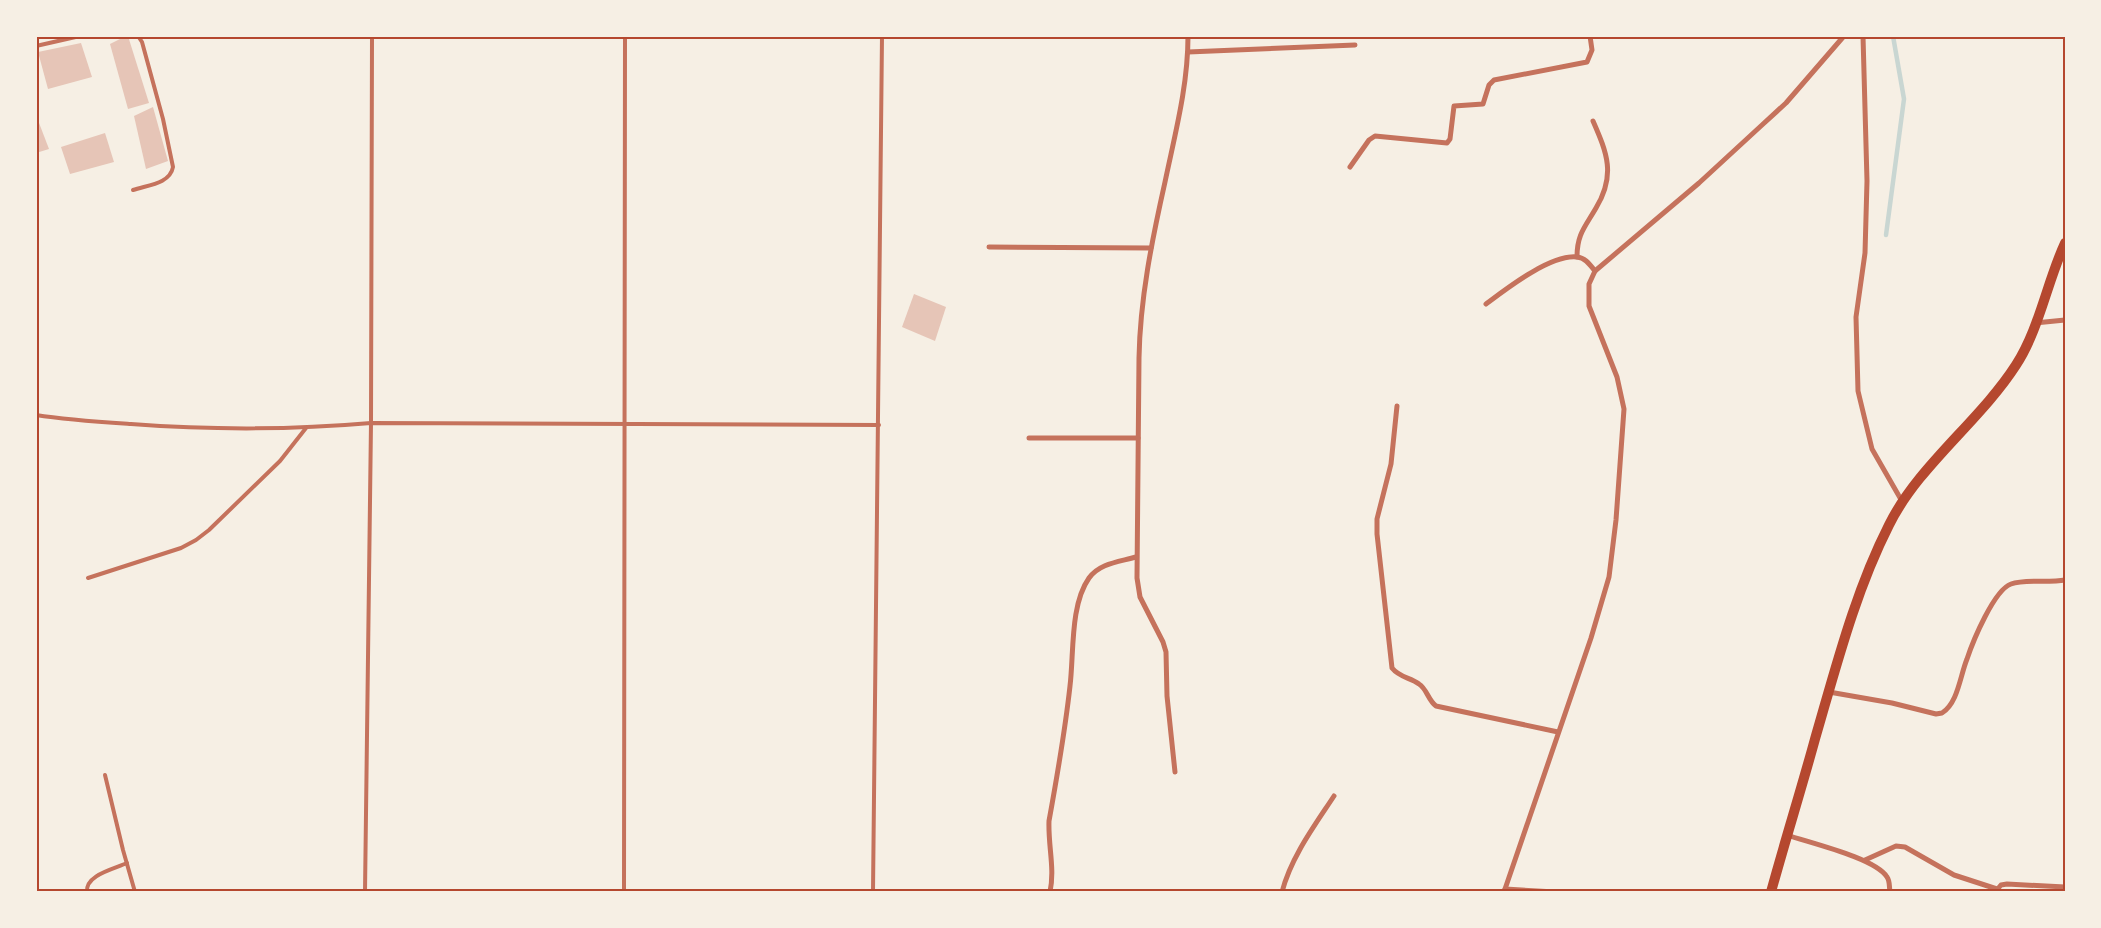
<svg xmlns="http://www.w3.org/2000/svg" width="2101" height="928" viewBox="0 0 2101 928" font-family="Ubuntu,sans-serif">
  <style>
    .lines { fill: none; stroke-linecap: round; stroke-linejoin: round }
    .stream { stroke: #c9d6d2; stroke-width: 4.5 }
    .building { fill: #e6c5b7 }
    .service { stroke: #c5725c; stroke-width: 4 }
    .minor { stroke: #c5725c; stroke-width: 5 }
    .secondary { stroke: #b5482f; stroke-width: 10 }
    .neatline { fill: none; stroke: #b5482f; stroke-width: 2 }
  </style>
  <rect width="100%" height="100%" fill="#f6efe4"/>
  <g class="lines">
    <polyline class="stream" points="1886,235 1904,99 1893,36"/>
  </g>
  <g class="building">
    <polygon points="126,36 128,36 149,103 128,109 110,44"/>
    <polygon points="81,43 92,77 48,89 38,52"/>
    <polygon points="153,107 168,161 146,169 134,116"/>
    <polygon points="36,115 49,149 36,153"/>
    <polygon points="105,133 114,162 70,174 61,147"/>
    <polygon points="914,294 946,307 935,341 902,327"/>
  </g>
  <g class="lines">
    <g class="service">
      <polyline points="36,46 80,36"/>
      <path d="M133 190C147 185 170 184 173 167L163 119 142 42 138 36"/>
      <path d="M36 415C67 420 100 422 131 424 211 430 291 430 371 423L879 425"/>
      <polyline points="88,578 181,548 196,540 209,530 280,461 306,428"/>
      <polyline points="105,775 123,850 135,892"/>
      <path d="M87 892C85 875 114 869 127 863"/>
      <polyline points="365,892 371,423 372,36"/>
      <polyline points="624,892 625,36"/>
      <polyline points="873,892 882,36"/>
    </g>
    <g class="minor">
      <polyline points="1863,36 1867,181 1865,253 1856,317 1858,391 1872,449 1903,503"/>
      <polyline points="1188,52 1355,45"/>
      <polyline points="1350,167 1369,140 1375,136 1447,143 1450,139 1454,106 1483,104 1489,85 1494,80 1587,62 1592,50 1590,36"/>
      <polyline points="989,247 1151,248"/>
      <path d="M1577 257C1577 234 1585 227 1596 208 1616 175 1607 153 1593 121"/>
      <path d="M1486 304C1506 289 1551 254 1577 257 1586 258 1590 265 1595 271"/>
      <polyline points="2035,323 2065,320"/>
      <path d="M1397 406 1391 464 1377 519V534L1392 668C1400 678 1410 677 1419 684 1427 689 1428 700 1436 706L1558 732"/>
      <polyline points="1029,438 1138,438"/>
      <path d="M1829 692 1892 703 1936 714 1942 713C1958 703 1960 676 1967 659 1973 641 1994 590 2011 584 2025 579 2049 583 2065 580"/>
      <path d="M1175 772 1167 696 1166 652 1163 642 1140 597 1137 578 1139 358C1140 299 1152 240 1165 182 1175 134 1188 86 1188 36"/>
      <path d="M1787 835C1810 843 1875 858 1887 877 1890 881 1889 886 1890 892"/>
      <polyline points="1865,860 1896,846 1905,847 1954,875 1997,889"/>
      <polyline points="1505,889 1555,892"/>
      <polyline points="1996,891 2001,885 2007,884 2065,887"/>
      <path d="M1050 892C1055 868 1048 846 1049 821 1057 777 1065 731 1070 686 1074 653 1070 605 1089 578 1100 563 1119 562 1136 557"/>
      <path d="M1282 892C1291 857 1315 825 1334 796"/>
      <polyline points="1504,892 1591,638 1609,577 1616,520 1624,409 1617,377 1589,306 1589,284 1595,271 1699,183 1762,125 1786,103 1844,36"/>
    </g>
    <path class="secondary" d="M1771 892C1785 841 1801 790 1815 739 1836 667 1855 592 1889 525 1918 466 1980 421 2016 365 2039 330 2047 282 2065 243"/>
  </g>
  <rect width="2101" height="928" fill="none" stroke="#f6efe4" stroke-width="75"/>
  <rect x="38" y="38" width="2026" height="852" class="neatline"/>
</svg>
